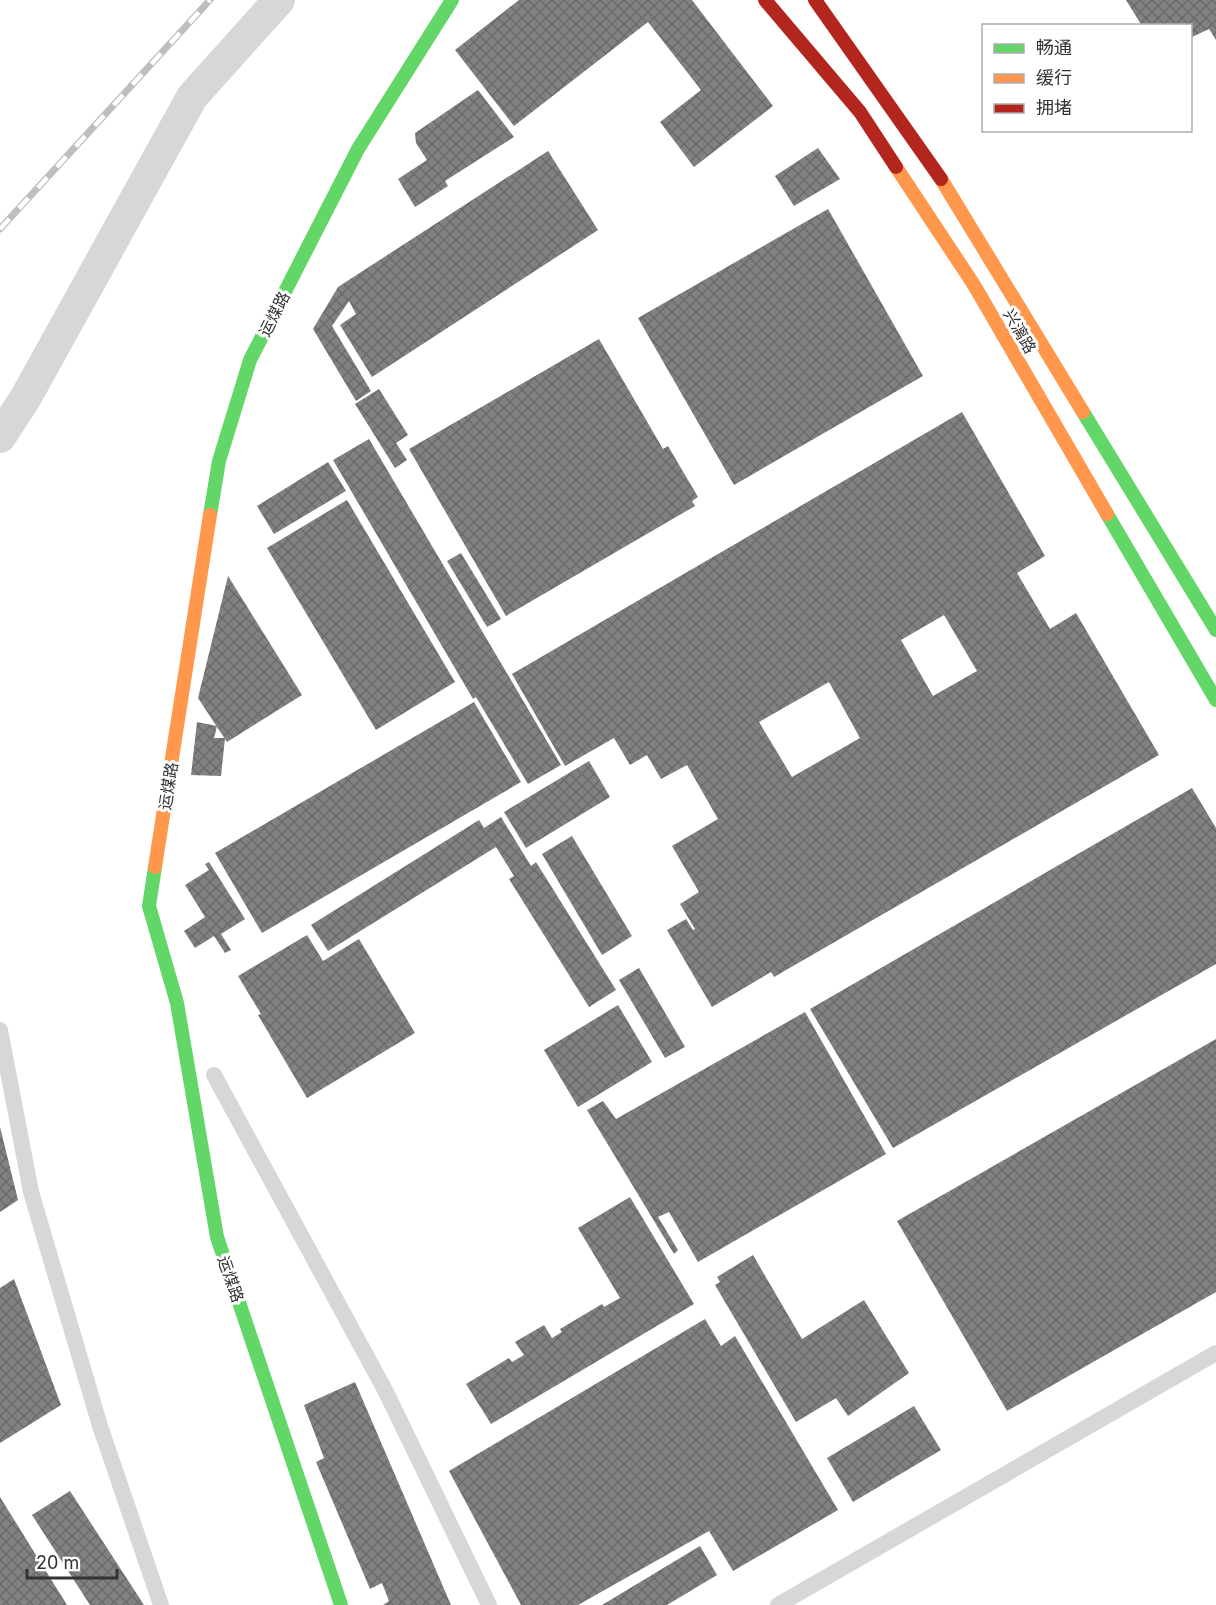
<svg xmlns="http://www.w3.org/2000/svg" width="1216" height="1605" viewBox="0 0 1216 1605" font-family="Inter,'Noto Sans SC',sans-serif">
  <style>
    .building { fill: url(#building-cross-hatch); fill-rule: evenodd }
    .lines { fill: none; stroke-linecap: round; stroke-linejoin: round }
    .lane { stroke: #d7d7d7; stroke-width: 16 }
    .street { stroke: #d7d7d7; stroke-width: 32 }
    .fast { stroke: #63d668; stroke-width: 14 }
    .slow { stroke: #ff974d; stroke-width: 14 }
    .jam { stroke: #b3261e; stroke-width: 14 }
    .rail-casing { stroke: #bebebe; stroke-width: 7 }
    .rail { stroke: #fff; stroke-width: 4.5; stroke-dasharray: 14; stroke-linecap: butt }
    .labels { text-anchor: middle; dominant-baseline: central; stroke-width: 6; stroke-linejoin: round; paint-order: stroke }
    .street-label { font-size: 16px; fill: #333; stroke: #fff }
  </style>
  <defs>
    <pattern id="building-cross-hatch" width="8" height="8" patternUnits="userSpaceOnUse" patternTransform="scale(1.5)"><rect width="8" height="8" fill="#818181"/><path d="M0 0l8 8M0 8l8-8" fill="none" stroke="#6a6a6a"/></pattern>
  </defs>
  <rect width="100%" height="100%" fill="#fff"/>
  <g class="building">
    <polygon points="519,0 692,0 773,106 694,167 660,122 701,90 648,22 514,126 455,50"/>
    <polygon points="1126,0 1216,0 1216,40 1209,29 1190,38 1190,26 1142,26"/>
    <polygon points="478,90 514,137 445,181 448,186 415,207 398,179 427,160 416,143 415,133"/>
    <polygon points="818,148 840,179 794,206 775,176"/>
    <polygon points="548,151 598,230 372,377 340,325 356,314 349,301 332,326 371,391 356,401 313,329 338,287"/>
    <polygon points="828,209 923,376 734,485 638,318"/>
    <polygon points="599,339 663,449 668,446 698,497 692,501 695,506 506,616 409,449"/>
    <polygon points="379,389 408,435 396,443 407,460 395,468 355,404"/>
    <path d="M962 412 1045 556 1017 573 1050 629 1076 613 1159 755 774 977 771 972 712 1007 667 930 686 919 693 930 695 929 680 904 699 892 672 846 718 819 687 765 661 779 647 755 630 765 614 738 565 766 512 674ZM944 615 977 671 933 696 901 640ZM829 682 860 738 792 777 759 722Z"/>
    <polygon points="369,439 561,765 528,784 476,697 473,699 333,460"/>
    <polygon points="328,462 346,491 274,534 257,506"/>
    <polygon points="347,500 455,682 376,730 267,548"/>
    <polygon points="461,553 501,619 487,627 447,561"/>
    <polygon points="228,576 302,695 227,742 198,698"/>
    <polygon points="474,702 521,782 262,933 215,853"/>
    <polygon points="197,722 217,726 214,738 225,738 221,776 191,775"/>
    <polygon points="589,761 610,797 526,848 504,812"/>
    <polygon points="1192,788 1216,828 1216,964 893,1148 810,1009"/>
    <polygon points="501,817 531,866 536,862 616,990 589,1007 509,879 514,876 496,847 328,951 311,925 479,820 484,828"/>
    <polygon points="572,836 632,936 602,955 542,854"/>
    <polygon points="209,862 245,919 221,934 231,950 225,953 214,936 195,948 184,931 205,917 185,885 209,870 205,864"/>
    <polygon points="307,935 323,961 359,939 415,1033 307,1098 258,1015 261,1014 238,976"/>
    <polygon points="639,968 685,1047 665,1058 619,980"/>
    <polygon points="618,1005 652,1062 578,1107 544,1050"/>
    <polygon points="805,1012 886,1154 698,1262 669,1212 658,1217 678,1250 674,1254 587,1110 603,1101 616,1119"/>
    <polygon points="1216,1039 1216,1292 1007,1411 897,1221"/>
    <polygon points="0,1127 18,1200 0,1212"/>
    <polygon points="630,1197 694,1304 491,1424 466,1384 509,1358 512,1362 524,1355 515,1342 544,1325 552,1338 562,1332 560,1329 602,1304 604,1307 620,1298 578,1228"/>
    <polygon points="753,1255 802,1339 864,1300 909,1373 848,1416 836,1398 796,1422 715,1285 720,1282 717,1277"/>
    <polygon points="14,1279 61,1405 0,1443 0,1288"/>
    <polygon points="705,1319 721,1346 735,1336 838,1510 733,1571 709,1531 578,1605 521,1605 449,1471"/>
    <polygon points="355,1382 451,1605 383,1605 389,1601 382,1583 370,1589 316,1462 324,1458 304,1405"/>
    <polygon points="914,1406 941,1450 853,1502 827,1458"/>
    <polygon points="70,1491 144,1605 90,1605 32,1515"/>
    <polygon points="0,1497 67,1605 0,1605"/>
    <polygon points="700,1546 717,1575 667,1605 602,1605"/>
  </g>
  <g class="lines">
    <g class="lane">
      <polyline points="0,1030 31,1192 100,1426 161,1605"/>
      <polyline points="214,1075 386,1392 489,1605"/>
      <polyline points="778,1605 1216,1353"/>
    </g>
    <polyline class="street" points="0,437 26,397 192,97 279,0"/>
    <g class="fast">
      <polyline points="1083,412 1216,630"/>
      <polyline points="1107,514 1216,700"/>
      <polyline points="210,515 219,461 250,360 358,149 452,0"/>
      <polyline points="155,867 149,906 177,1003 217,1237 341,1605"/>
    </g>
    <g class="slow">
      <polyline points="896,167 974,285 1107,514"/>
      <polyline points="941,179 1083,412"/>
      <polyline points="155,867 210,515"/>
    </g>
    <g class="jam">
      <polyline points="765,0 860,112 896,167"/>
      <polyline points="815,0 941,179"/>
    </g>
    <g class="rail-casing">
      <polyline id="rail" points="0,229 210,0"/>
    </g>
    <use href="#rail" class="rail"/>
  </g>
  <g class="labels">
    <g class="street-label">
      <text transform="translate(274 314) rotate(-63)">运煤路</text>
      <text transform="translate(1020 331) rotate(60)">兴漓路</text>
      <text transform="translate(168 786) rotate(-81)">运煤路</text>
      <text transform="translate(231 1279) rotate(71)">运煤路</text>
    </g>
  </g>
  <rect x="982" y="24" width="210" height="108" fill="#ffffff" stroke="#adadad" stroke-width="1.5"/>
  <rect x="994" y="44" width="30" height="9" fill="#63d668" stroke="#adadad" stroke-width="1.5"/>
  <text x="1036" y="54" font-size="18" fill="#333333">畅通</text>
  <rect x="994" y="74" width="30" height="9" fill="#ff974d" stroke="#adadad" stroke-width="1.5"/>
  <text x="1036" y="84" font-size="18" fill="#333333">缓行</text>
  <rect x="994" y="104" width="30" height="9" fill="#b3261e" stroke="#adadad" stroke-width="1.5"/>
  <text x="1036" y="114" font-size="18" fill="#333333">拥堵</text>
  <path d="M27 1569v9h90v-9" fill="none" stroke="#333333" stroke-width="3"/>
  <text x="36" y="1569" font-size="18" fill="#333333" stroke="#ffffff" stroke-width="4.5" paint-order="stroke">20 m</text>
</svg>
